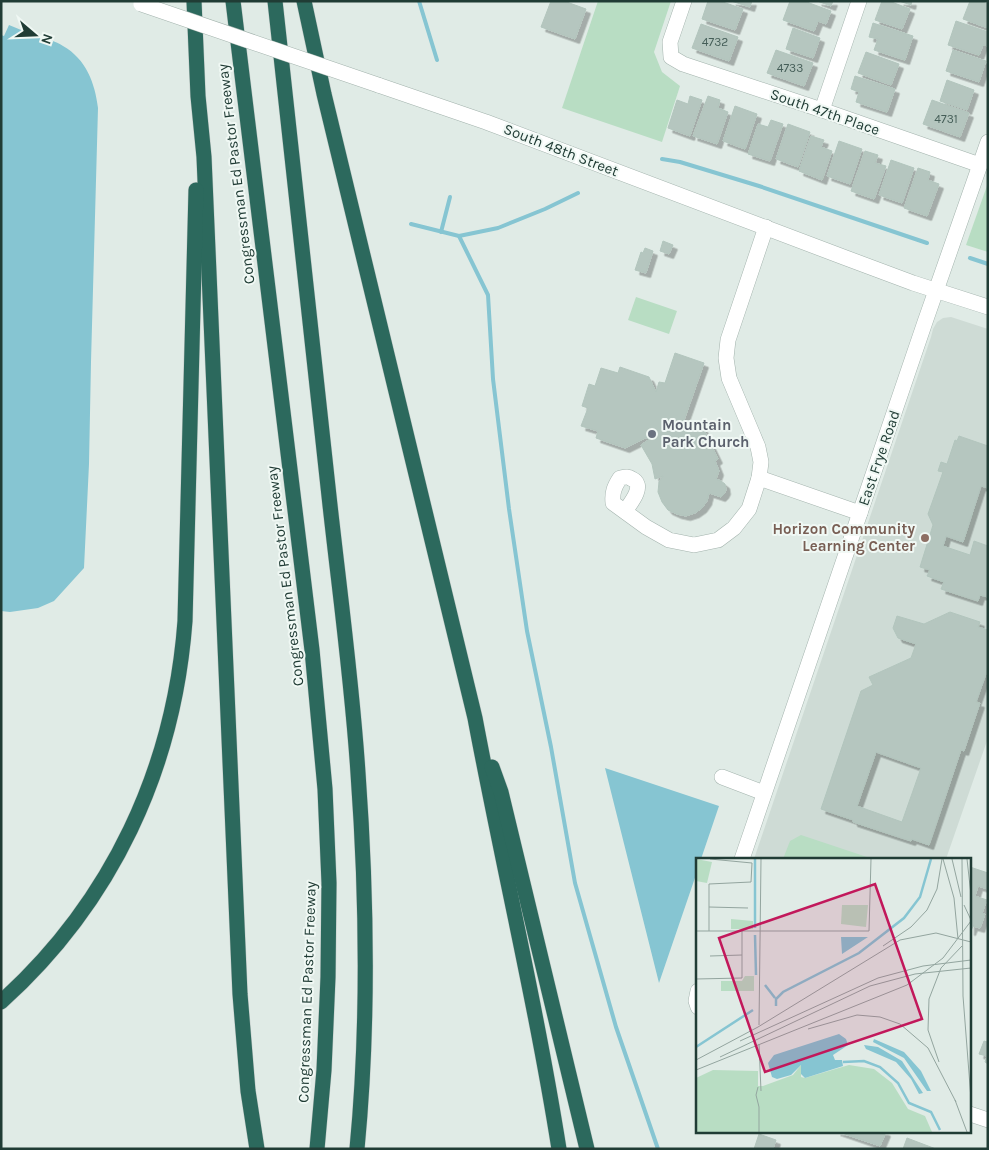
<svg xmlns="http://www.w3.org/2000/svg" width="989" height="1150" viewBox="0 0 989 1150" font-family="Karla,sans-serif">
  <style>
    .built { fill: #cedbd5 }
    .green { fill: #b8ddc3 }
    .water { fill: #86c5d2 }
    .lines { fill: none; stroke-linecap: round; stroke-linejoin: round }
    .stream { stroke: #86c5d2; stroke-width: 4 }
    .building { fill: #b5c6bf; stroke: #b2c5bd; fill-rule: evenodd; filter: url(#shadow) }
    .minor-casing { stroke: #a3b3ad; stroke-width: 16 }
    .highway-casing { stroke: #c1c8c6; stroke-width: 16 }
    .minor { stroke: #fff; stroke-width: 15 }
    .highway { stroke: #2c695d; stroke-width: 15 }
    .minor-bridge-casing { stroke: #a3b3ad; stroke-width: 16; stroke-linecap: butt }
    .minor-bridge { stroke: #fff; stroke-width: 15 }
    .worship-dot { fill: #6b7280; stroke: #f0f8f4; stroke-width: 2 }
    .education-dot { fill: #8d6e63; stroke: #f0f8f4; stroke-width: 2 }
    .labels { text-anchor: middle; dominant-baseline: central; stroke-width: 4; stroke-linejoin: round; paint-order: stroke }
    .number-label { font-size: 12px; fill: #455e58 }
    .street-label { font-size: 15px; fill: #203c35; stroke: #f0f8f4 }
    .worship-label { font-size: 15px; font-weight: bold; fill: #5b616d; stroke: #f0f8f4; text-anchor: start }
    .education-label { font-size: 15px; font-weight: bold; fill: #785e54; stroke: #f0f8f4; text-anchor: end }
    .inset-river { fill: none; stroke: #86c5d2; stroke-width: 2.5 }
    .inset-road { fill: none; stroke: #93a59f; stroke-width: 1 }
    .view { fill: #c2185b; fill-opacity: 0.15; stroke: #c2185b; stroke-width: 2.5 }
    .inset-edge { fill: none; stroke: #203c35; stroke-width: 2.5 }
  </style>
  <defs>
    <filter id="shadow"><feDropShadow dx="4.5" dy="4.5" stdDeviation="0" flood-color="#0004"/></filter>
  </defs>
  <rect width="100%" height="100%" fill="#e0ebe6"/>
  <polygon class="built" points="951,317 988,329 988,738 946,859 754,859 931,337 933,329 937,322 943,318"/>
  <g class="green">
    <polygon points="598,1 671,1 654,52 662,72 680,86 662,142 562,108"/>
    <polygon points="988,183 988,252 966,245"/>
    <polygon points="636,297 677,311 669,334 628,320"/>
    <polygon points="801,835 873,859 783,859 790,841"/>
  </g>
  <g class="water">
    <path d="M9 25C19 29 28 33 38 36 46 39 56 41 63 46 86 59 95 83 98 108L91 362 89 464 84 568 54 601 38 608 10 612 1 611V35L4 36Z"/>
    <polygon points="605,768 719,806 701,859 698,859 698,869 659,983"/>
  </g>
  <g class="lines">
    <g class="stream">
      <polyline points="419,1 437,60"/>
      <polyline points="662,159 680,162 759,186 927,243"/>
      <polyline points="411,224 459,236 488,295 493,379 509,509 527,631 551,747 575,883 616,1027 658,1149"/>
      <polyline points="441,232 450,197"/>
      <polyline points="459,236 498,228 545,209 578,193"/>
      <polyline points="970,258 988,264"/>
    </g>
  </g>
  <g class="building">
    <polygon points="551,1 564,1 586,9 575,39 541,27"/>
    <polygon points="708,1 720,1 743,9 735,30 702,19"/>
    <polygon points="731,1 752,1 750,7"/>
    <polygon points="790,1 804,1 831,11 826,24 818,21 814,31 783,20"/>
    <polygon points="817,1 833,1 831,6"/>
    <polygon points="882,1 889,1 910,9 902,29 875,20"/>
    <polygon points="899,1 912,1 911,5"/>
    <polygon points="970,1 980,1 988,4 988,28 963,19"/>
    <polygon points="956,21 988,32 988,46 983,45 979,55 948,45"/>
    <polygon points="873,23 913,36 905,60 874,50 878,39 869,37"/>
    <polygon points="701,24 738,37 729,61 692,48"/>
    <polygon points="793,28 820,38 813,58 786,49"/>
    <polygon points="776,50 813,63 804,86 767,73"/>
    <polygon points="953,50 986,61 979,82 946,71"/>
    <polygon points="866,52 899,64 891,85 858,73"/>
    <polygon points="855,76 895,89 887,112 856,102 859,92 851,89"/>
    <polygon points="947,80 974,90 967,110 940,101"/>
    <polygon points="690,96 702,100 690,136 668,128 677,100 688,104"/>
    <polygon points="708,96 720,100 718,108 728,112 717,144 693,136"/>
    <polygon points="932,100 969,113 960,137 923,124"/>
    <polygon points="735,106 757,114 745,149 723,141"/>
    <polygon points="771,120 783,124 770,161 748,154 758,124 768,127"/>
    <polygon points="788,124 810,132 798,167 776,159"/>
    <polygon points="811,136 824,140 821,147 832,151 822,180 799,171"/>
    <polygon points="839,141 862,149 850,184 827,176"/>
    <polygon points="865,151 878,155 875,163 886,166 874,199 851,191"/>
    <polygon points="891,160 914,168 902,203 879,195"/>
    <polygon points="918,168 930,172 928,180 939,184 927,216 904,208"/>
    <polygon points="663,241 673,245 669,254 660,251"/>
    <polygon points="645,248 653,251 646,273 635,270 641,252 643,253"/>
    <polygon points="675,353 704,363 683,423 691,420 694,429 702,426 718,459 715,461 719,471 716,479 721,481 725,484 726,490 724,494 721,497 709,493 707,501 702,508 695,513 686,516 677,514 668,510 662,502 658,492 659,482 663,476 655,479 652,464 641,445 650,439 645,438 625,448 596,438 598,431 581,426 588,408 582,406 589,384 595,386 601,368 618,373 620,367 649,377 656,392 659,382 665,383"/>
    <polygon points="959,436 988,446 988,488 981,486 963,542 946,536 943,546 970,555 974,541 988,546 988,597 980,595 978,601 941,589 944,582 927,576 930,570 920,567 933,525 928,514 943,472 938,471 941,462 947,464 955,440 957,441"/>
    <path d="M950 612 980 622 978 627 988 630V668L976 702 980 703 964 751 961 750 929 845 912 839 911 841 853 822V820L821 809 861 691 873 685 869 677 911 658 916 644 898 638 893 628 897 616 924 624ZM876 752 921 768 902 822 857 806Z"/>
    <polygon points="970,867 988,873 988,889 978,886 975,896 987,900 982,913 985,914 980,928 973,926 971,931 970,931"/>
    <polygon points="988,1039 988,1064 985,1062 987,1056 979,1054 984,1041 987,1042"/>
    <polygon points="836,1131 884,1131 886,1132 880,1146"/>
    <polygon points="759,1134 776,1140 773,1149 754,1149"/>
    <polygon points="907,1138 936,1149 903,1149"/>
  </g>
  <g class="lines">
    <g class="minor-casing">
      <g id="minor">
        <polyline points="684,1 670,42 671,57 683,64 822,110 980,165"/>
        <polyline points="378,85 486,122 846,258 913,283 988,307"/>
        <polyline points="822,110 859,1"/>
        <polyline points="759,478 860,513"/>
        <path d="M625 511C630 504 646 485 632 479 628 476 625 477 620 478 614 487 612 493 613 503L646 527 669 540 694 545 718 540 734 528 749 509 759 478 761 462 758 447 753 435 729 378 726 358 728 340 766 227"/>
        <polyline points="722,777 764,793"/>
        <polyline points="742,859 925,322 988,142"/>
        <polyline points="698,991 696,1001 698,1007"/>
        <polyline points="970,1114 988,1120"/>
      </g>
    </g>
    <g class="highway-casing">
      <g id="highway">
        <polyline points="194,1 198,96 204,157 240,994 248,1091 257,1149"/>
        <polyline points="233,1 312,650 325,789 329,883 328,977 324,1070 317,1149"/>
        <path d="M275 1C294 166 310 331 329 496 339 588 352 680 358 773 367 898 369 1024 357 1149"/>
        <path d="M304 1 324 94 475 718C502 862 536 1004 559 1149"/>
        <polyline points="492,767 501,792 587,1149"/>
        <path d="M1 1002C112 902 174 769 185 621L196 190"/>
      </g>
    </g>
    <use href="#minor" class="minor"/>
    <use href="#highway" class="highway"/>
    <g class="minor-bridge-casing">
      <polyline id="minor-bridge" points="141,4 378,85"/>
    </g>
    <use href="#minor-bridge" class="minor-bridge"/>
  </g>
  <circle class="worship-dot" cx="652" cy="434" r="5"/>
  <circle class="education-dot" cx="925" cy="538" r="5"/>
  <g class="labels">
    <g class="number-label">
      <text x="715" y="42">4732</text>
      <text x="790" y="68">4733</text>
      <text x="946" y="119">4731</text>
    </g>
    <g class="street-label">
      <text transform="translate(825 112) rotate(19)">South 47th Place</text>
      <text transform="translate(561 150) rotate(21)">South 48th Street</text>
      <text transform="translate(236 174) rotate(-97)">Congressman Ed Pastor Freeway</text>
      <text transform="translate(879 458) rotate(-71)">East Frye Road</text>
      <text transform="translate(285 576) rotate(-97)">Congressman Ed Pastor Freeway</text>
      <text transform="translate(307 992) rotate(-88)">Congressman Ed Pastor Freeway</text>
    </g>
    <g class="worship-label">
      <text x="662" y="425">Mountain<tspan x="662" dy="17">Park Church</tspan></text>
    </g>
    <g class="education-label">
      <text x="915" y="529">Horizon Community<tspan x="915" dy="17">Learning Center</tspan></text>
    </g>
  </g>
  <g transform="translate(696 858)">
    <rect width="275" height="275" fill="#e0ebe6"/>
    <path d="M0 1 16 4 11 25 0 23ZM172 47 170 69 145 66 146 47ZM35 61 57 63V71H35ZM49 118H58V133H25V123H46ZM105 207V219L109 220 153 207 178 211 196 225 212 251 229 258 236 274H0V220L17 212 62 213V228H67L97 217Z" fill="#b8ddc3"/>
    <path d="M145 79H172L146 96ZM143 176 150 181 152 187 137 197 139 202H146L147 208 109 220 105 216V207L95 217 81 221 76 219 72 205 78 197ZM178 181 208 194 225 213 235 233H231L208 200 177 184ZM168 187 182 189 206 203 227 235 223 236 215 221 200 204 170 191Z" fill="#86c5d2"/>
    <path class="inset-river" d="M59 1V70M59 77 60 117M69 127 79 140M80 148V141L87 134 163 95 208 60 224 39 235 1M0 189 57 152M147 204 168 203 184 209 202 225 213 245 235 254 244 272"/>
    <path class="inset-road" d="M247 1 258 40 262 81M256 1 265 39M266 1 267 138 275 241M271 1 275 37M268 47 275 62M13 49 52 50M0 73H173L175 1M13 73V26L55 24 56 5 14 1M187 88 215 69 231 52 241 31 246 1M14 98 46 97M0 121 46 120V73M63 167 65 1M112 171 161 157 184 159 204 166 232 190 260 244M44 183 182 120 227 108 275 102M63 186 65 233M24 199 174 128 219 116 275 110M0 202 62 169 204 82 240 75 275 84M243 204 232 172 233 141 245 110 266 88M0 212 211 127 247 100 275 63M62 229 60 237 63 249V274M259 242 271 274"/>
    <path class="view" d="M179 26 226 161 69 214 23 80Z"/>
    <rect width="275" height="275" class="inset-edge"/>
  </g>
  <rect width="989" height="1150" fill="none" stroke="#203c35" stroke-width="5"/>
  <g transform="translate(35 35) rotate(109)" stroke="#f0f8f4" stroke-width="4" paint-order="stroke">
  <path d="M0-4L9 19L0 12L-9 19Z" fill="#203c35"/>
  <text y="-8" font-size="14" font-weight="bold" text-anchor="middle" fill="#203c35">N</text>
  </g>
</svg>
